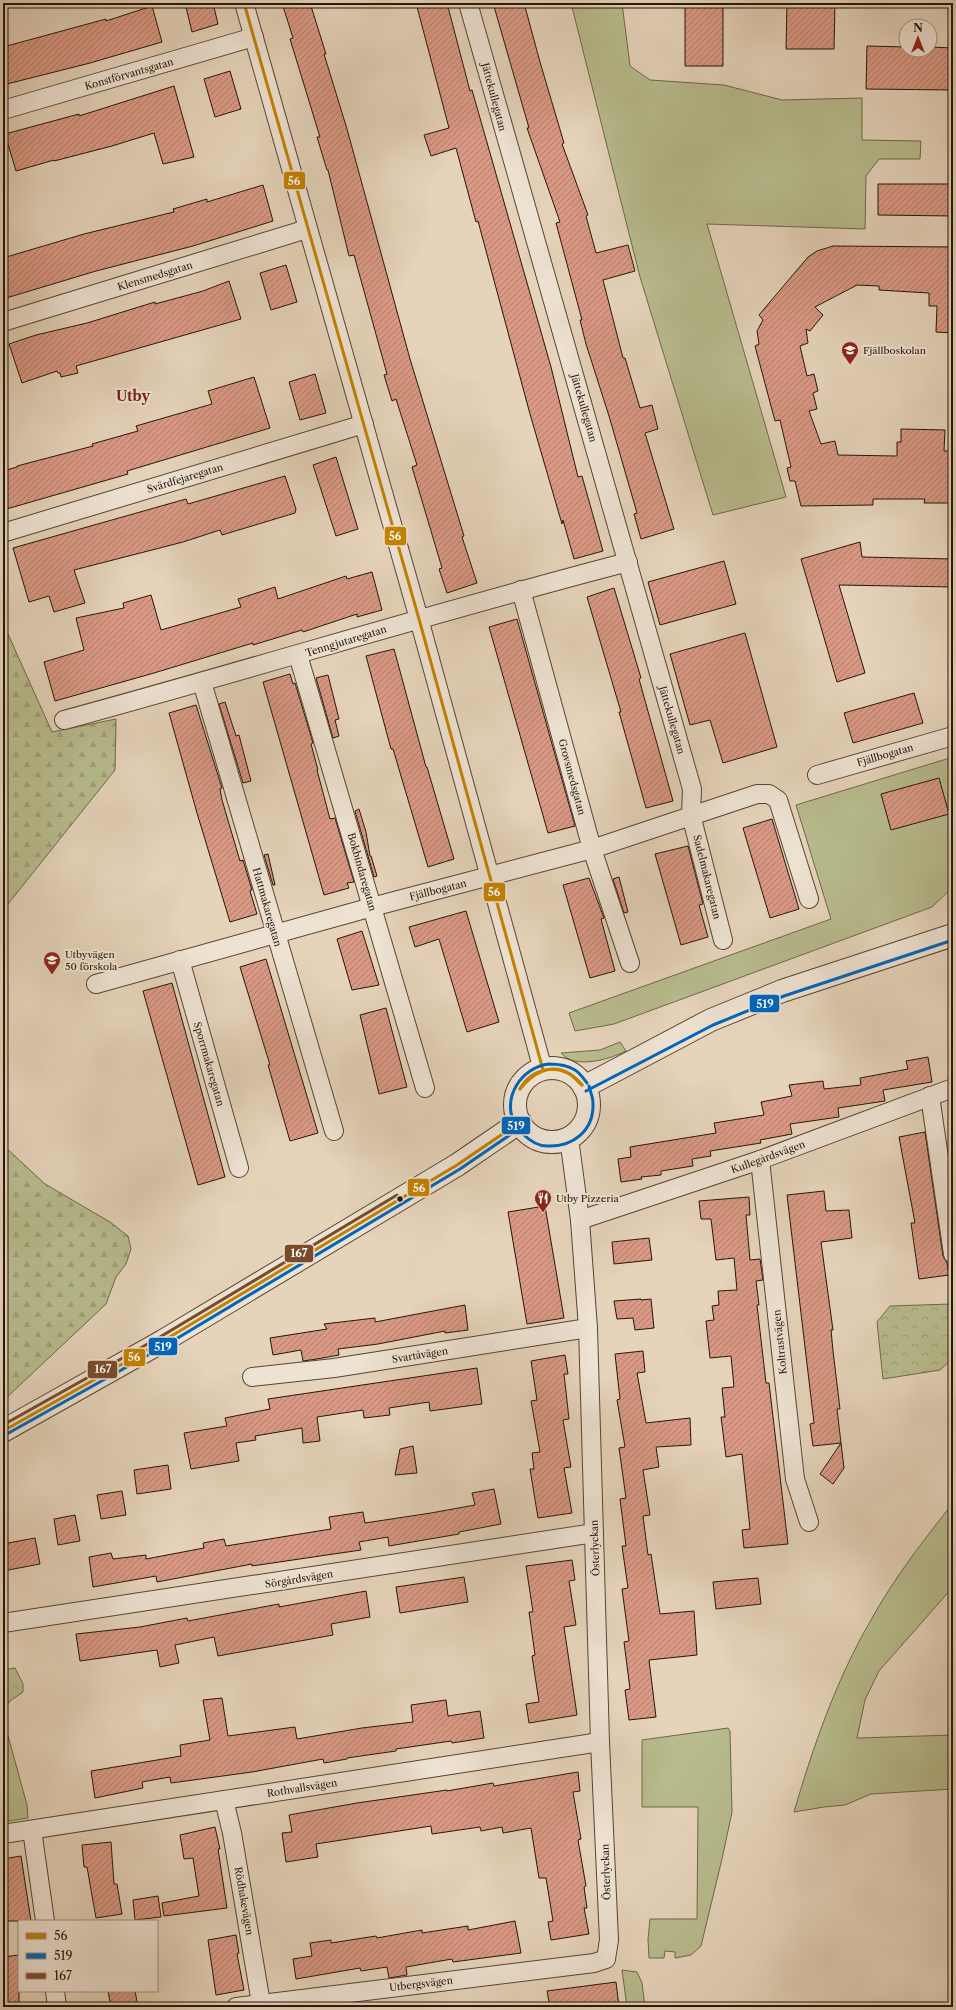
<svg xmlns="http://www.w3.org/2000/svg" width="956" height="2010" viewBox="0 0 956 2010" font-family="'Libre Caslon Text',serif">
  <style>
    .grass { fill: #b7bb8d; stroke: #6e684a }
    .forest { fill: url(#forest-firs); stroke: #6e684a }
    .park { fill: url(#park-crowns); stroke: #6e684a }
    .building { fill: url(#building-hatch); stroke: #261608 }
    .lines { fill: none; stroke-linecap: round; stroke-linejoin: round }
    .minor-casing { stroke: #564534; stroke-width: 20 }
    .tertiary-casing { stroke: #564534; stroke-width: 24 }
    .minor { stroke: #eee2d2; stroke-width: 18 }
    .tertiary { stroke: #eee2d2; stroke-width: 22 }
    .bus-1-casing { stroke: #eee2d2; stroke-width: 6 }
    .bus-2-casing { stroke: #eee2d2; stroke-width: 6 }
    .bus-3-casing { stroke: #eee2d2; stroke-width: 6 }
    .bus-1 { stroke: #c38202; stroke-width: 3 }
    .bus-2 { stroke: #0065bd; stroke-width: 3 }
    .bus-3 { stroke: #7a4b2a; stroke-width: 3 }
    .bus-dot { fill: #261608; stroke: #eee2d2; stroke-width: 1.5 }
    .labels { text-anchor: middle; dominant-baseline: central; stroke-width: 4; stroke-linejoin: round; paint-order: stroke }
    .street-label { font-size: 10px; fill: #261608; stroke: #eee2d2 }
    .poi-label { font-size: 10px; fill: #261608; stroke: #eee2d2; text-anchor: start }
    .district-label { font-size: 14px; font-weight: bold; fill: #7a1f14; stroke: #eee2d2 }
    .line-badge { stroke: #eee2d2; stroke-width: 1.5 }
    .badge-label { font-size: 11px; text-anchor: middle; font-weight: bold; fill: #fff }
  </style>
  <defs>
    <pattern id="forest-firs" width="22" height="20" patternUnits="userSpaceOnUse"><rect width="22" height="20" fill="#b7bb8d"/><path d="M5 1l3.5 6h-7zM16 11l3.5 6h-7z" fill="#9da078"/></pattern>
    <pattern id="park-crowns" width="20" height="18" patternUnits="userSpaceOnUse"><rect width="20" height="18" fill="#b7bb8d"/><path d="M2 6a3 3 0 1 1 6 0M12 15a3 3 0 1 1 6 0" fill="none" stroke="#9da078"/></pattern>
    <pattern id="building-hatch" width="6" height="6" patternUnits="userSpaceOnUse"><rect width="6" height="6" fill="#da9985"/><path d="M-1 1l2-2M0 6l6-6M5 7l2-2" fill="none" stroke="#b17c6b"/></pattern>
  </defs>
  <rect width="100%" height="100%" fill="#e5d3ba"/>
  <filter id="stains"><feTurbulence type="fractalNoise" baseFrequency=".005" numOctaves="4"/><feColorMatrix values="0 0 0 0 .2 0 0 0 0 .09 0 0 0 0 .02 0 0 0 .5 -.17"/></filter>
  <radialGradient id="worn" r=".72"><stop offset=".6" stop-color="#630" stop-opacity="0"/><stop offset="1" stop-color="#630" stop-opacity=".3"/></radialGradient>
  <g class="grass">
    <polygon points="571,3 622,3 630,66 650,80 724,85 782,100 862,98 862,140 921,141 920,159 879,159 866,176 865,229 707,224 786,497 713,515 640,277"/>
    <polygon points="861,3 953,3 953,7 866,5"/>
    <polygon points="953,757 953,887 932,907 614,1024 575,1031 569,1013 831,919 796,805"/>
    <path d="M620 1042 626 1051C610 1059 575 1070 561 1053L600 1050Z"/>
    <path d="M953 1503V1587L879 1671 865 1700 857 1738 953 1735V1789L871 1794 845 1805 824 1807 794 1812C813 1747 836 1680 871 1620 894 1578 923 1541 953 1503Z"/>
    <polygon points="728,1728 730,1731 732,1812 722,1859 701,1946 691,1955 675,1958 675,1952 665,1951 664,1958 649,1958 648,1939 650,1919 697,1919 698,1807 642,1807 642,1740"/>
    <polygon points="3,1729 7,1732 27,1805 28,1818 3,1822"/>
    <polygon points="622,1970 637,1972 642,1983 645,2007 627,2007"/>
  </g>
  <g class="forest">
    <polygon points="3,623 52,732 116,719 115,770 8,904 3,901"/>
    <polygon points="3,1145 45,1184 110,1222 128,1236 131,1249 126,1264 116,1277 106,1304 3,1401"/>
  </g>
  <g class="park">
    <polygon points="951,1304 953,1310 953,1358 940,1370 883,1379 877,1322 890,1306"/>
    <polygon points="15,1668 23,1684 23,1692 10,1701 3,1711 3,1670"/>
  </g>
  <g class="building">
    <polygon points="185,3 213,3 218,24 192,32"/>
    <polygon points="282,3 310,3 326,54 324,54 347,129 410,359 464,536 462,537 477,583 447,593 439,569 442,568 412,467 417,465 396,399 392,401 384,375 387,374 354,255 349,256 328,170 327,170 317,137 320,137 290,39 293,38"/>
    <polygon points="416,3 447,3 470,91 472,90 484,132 551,367 578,477 582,476 603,551 574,559 563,520 562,524 530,414 478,221 476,222 456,148 431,156 424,135 449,128"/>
    <polygon points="493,3 524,3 540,62 564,143 562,144 588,215 586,216 596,253 628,245 635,271 603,280 623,358 625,358 640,408 652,405 658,429 645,433 674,529 641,539 634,514 637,513 609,416 586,344 580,320 582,320 556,223 560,222 527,128 529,128"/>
    <polygon points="691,3 723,3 723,66 685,66 685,4"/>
    <polygon points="787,3 835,3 834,49 786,49"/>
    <polygon points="152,6 162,42 90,63 3,85 3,47 106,19 106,21"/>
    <polygon points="867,46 906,47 906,50 930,50 930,47 953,48 953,90 866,89"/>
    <polygon points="230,71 241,109 215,117 204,79"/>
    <polygon points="174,86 194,157 163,164 154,133 112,146 54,161 54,160 16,171 5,134 79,114 79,116"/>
    <polygon points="878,184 953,184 953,216 878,215"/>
    <polygon points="263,185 273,221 193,246 96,271 3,299 3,258 84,234 174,212 173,209 207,199 207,202"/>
    <polygon points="833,246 953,247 953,333 936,332 937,306 929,306 929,293 879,290 879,286 857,285 815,307 823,315 810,331 806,329 808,343 800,346 807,376 814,374 818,391 813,393 817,409 809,411 821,444 835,441 838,455 897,456 897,442 901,442 901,429 945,430 944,451 953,451 953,503 924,503 925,499 873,499 873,505 801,506 795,481 790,481 787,468 791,467 780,420 775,421 755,346 759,344 757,331 763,320 759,315 808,257 817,251"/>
    <polygon points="286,265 297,302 271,310 260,273"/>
    <polygon points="229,281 241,319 76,366 78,373 61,377 60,373 58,373 57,371 22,383 9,344 36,335 87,323 155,302 155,304 203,291"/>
    <polygon points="315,374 326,413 300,420 289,382"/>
    <polygon points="254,377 270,428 127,471 128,474 3,510 3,471 17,467 17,466 93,446 92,444 138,431 136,426 212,404 208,391"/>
    <polygon points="336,457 358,529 336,536 313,465"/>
    <polygon points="285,476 296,509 295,513 222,535 220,530 183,542 74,570 85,603 54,612 49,596 29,602 13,548 186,499 188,504"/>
    <polygon points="860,542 862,557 953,559 953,587 839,585 865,673 837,682 801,559"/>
    <polygon points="724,561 736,604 660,625 648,582"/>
    <polygon points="372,572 382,610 357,617 357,614 303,632 302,630 253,645 253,643 154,673 55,701 44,662 84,650 76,618 124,608 123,603 151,595 161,630 241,607 238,599 275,587 278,599 346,576 347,579"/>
    <polygon points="614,588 641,678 639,679 673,801 646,808 619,712 621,712 587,597"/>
    <polygon points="517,619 575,826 548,833 489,627"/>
    <polygon points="745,633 777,747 723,763 710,720 690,725 670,654"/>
    <polygon points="394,649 426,767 427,767 454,859 428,867 393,749 391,749 366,656"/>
    <polygon points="290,674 293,684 295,683 313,743 311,744 318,770 317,770 330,819 335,818 354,882 347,883 349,888 324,895 263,682"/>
    <polygon points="328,675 339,719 335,720 339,736 333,738 316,678"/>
    <polygon points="914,693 923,723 853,743 844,713"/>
    <polygon points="225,702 236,736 239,735 251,781 243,783 219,704"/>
    <polygon points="196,705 222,788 220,789 222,800 240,861 243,860 252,890 250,891 257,914 230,922 197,813 169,713"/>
    <polygon points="939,778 949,814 891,830 881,794"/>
    <polygon points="359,809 366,832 370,856 371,856 377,876 374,877 355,811"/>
    <polygon points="772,819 799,909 770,918 743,828"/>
    <polygon points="688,846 703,904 699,905 708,937 681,945 655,854"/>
    <polygon points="268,854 275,885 273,885 264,855"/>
    <polygon points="619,877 628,912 624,913 613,879"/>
    <polygon points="589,878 604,918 601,919 615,971 590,978 563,885"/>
    <polygon points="466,911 499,1022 467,1032 439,939 415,947 409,927"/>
    <polygon points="362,931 379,985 352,990 337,939"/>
    <polygon points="266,959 318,1133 290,1141 268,1065 270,1065 240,967"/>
    <polygon points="172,983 225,1177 198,1185 143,991"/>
    <polygon points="386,1008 407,1087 379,1094 360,1015"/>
    <polygon points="928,1057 932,1082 883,1090 885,1101 838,1108 839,1117 790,1124 792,1134 760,1140 761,1143 710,1151 711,1156 692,1159 693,1166 661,1171 661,1175 641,1177 642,1179 621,1182 618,1159 631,1157 630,1147 716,1133 714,1123 764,1115 761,1102 792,1096 789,1085 823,1081 824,1089 861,1085 860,1078 908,1069 906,1061"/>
    <polygon points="925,1132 943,1256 947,1263 949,1275 919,1279 911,1223 915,1223 899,1137"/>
    <polygon points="824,1191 826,1211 849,1210 852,1238 821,1242 833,1330 831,1330 833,1351 840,1409 837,1409 841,1443 813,1446 810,1424 814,1423 787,1195"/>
    <polygon points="749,1197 750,1215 746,1215 750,1260 760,1259 763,1280 756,1281 759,1305 757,1305 766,1383 769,1383 788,1544 744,1548 742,1530 750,1529 742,1454 726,1457 721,1417 725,1417 722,1388 734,1387 731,1356 710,1358 706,1321 714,1320 712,1306 719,1305 718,1291 737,1290 734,1258 716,1260 711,1219 701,1219 699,1201"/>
    <polygon points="545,1206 564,1318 527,1324 508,1212"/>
    <polygon points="649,1238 652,1260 614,1264 612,1242"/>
    <polygon points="641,1299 641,1300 651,1299 654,1328 635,1330 633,1318 617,1319 614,1301"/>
    <polygon points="465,1305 468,1330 445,1333 445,1331 378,1344 338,1349 339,1355 317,1359 303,1361 301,1350 273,1355 270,1338 327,1329 324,1324 375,1318 375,1322"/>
    <polygon points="643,1351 645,1372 637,1373 646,1423 690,1418 691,1445 656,1447 659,1467 643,1470 650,1515 643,1516 648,1555 651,1554 660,1614 694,1611 697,1655 649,1660 656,1717 629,1720 625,1690 630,1689 624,1642 629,1641 622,1589 628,1588 622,1546 626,1546 620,1499 626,1498 619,1448 625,1447 617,1400 620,1399 615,1354"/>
    <polygon points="565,1355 568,1374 564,1374 569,1419 563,1420 571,1467 564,1468 572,1513 538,1518 530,1469 534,1469 532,1453 540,1452 531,1401 537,1400 531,1361"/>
    <polygon points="477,1368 482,1404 430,1411 429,1402 389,1408 390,1415 364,1418 363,1410 317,1417 320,1441 303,1443 302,1428 255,1436 256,1440 236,1443 239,1461 191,1469 184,1433 227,1426 225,1418 270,1409 268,1399"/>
    <polygon points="841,1443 844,1468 833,1484 820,1474"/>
    <polygon points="413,1446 417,1473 395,1475 400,1449"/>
    <polygon points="168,1465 171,1489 137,1494 134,1470"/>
    <polygon points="494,1489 501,1524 459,1532 459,1534 389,1546 388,1537 359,1542 361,1550 252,1566 252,1564 157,1582 156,1576 93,1587 89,1557 111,1553 113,1559 146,1555 146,1559 204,1548 203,1543 224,1539 226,1546 331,1529 329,1517 363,1512 365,1523 431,1513 475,1505 472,1493"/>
    <polygon points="122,1491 126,1515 101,1519 97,1495"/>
    <polygon points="75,1515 80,1541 58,1545 54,1519"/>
    <polygon points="35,1538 40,1564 3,1571 3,1544"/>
    <polygon points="572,1560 575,1580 569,1581 576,1625 564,1627 577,1715 529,1723 526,1704 539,1702 532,1656 535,1655 529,1612 533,1612 526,1566"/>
    <polygon points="464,1577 468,1602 400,1613 396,1587"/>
    <polygon points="758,1578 761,1604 716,1609 713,1582"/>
    <polygon points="366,1591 370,1617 331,1624 333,1635 218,1656 214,1637 175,1645 179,1663 160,1667 157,1650 80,1661 76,1634 140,1627 187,1618 188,1621 279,1604 279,1607"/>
    <polygon points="222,1698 228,1736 295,1727 297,1739 362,1728 413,1722 411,1705 446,1700 448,1716 480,1711 484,1738 452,1743 451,1741 396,1749 396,1751 347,1758 347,1759 324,1763 323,1759 252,1772 171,1783 170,1777 142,1782 143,1788 95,1798 91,1771 181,1756 180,1745 210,1740 203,1700"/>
    <polygon points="578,1772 580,1791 573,1792 581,1839 578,1840 586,1886 584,1887 587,1908 584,1908 589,1934 551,1940 548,1922 553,1921 546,1878 539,1878 531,1828 503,1833 502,1827 481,1831 480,1827 432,1834 431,1826 316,1844 318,1857 286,1862 282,1833 292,1832 289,1815 357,1803 447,1790 447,1791 493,1783 494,1786"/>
    <polygon points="215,1827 220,1849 218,1849 227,1908 164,1916 162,1903 199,1896 193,1858 184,1859 180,1835"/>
    <polygon points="111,1842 114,1884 117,1884 122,1914 96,1918 87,1867 84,1867 82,1845"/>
    <polygon points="21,1856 31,1921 5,1921 3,1859"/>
    <polygon points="158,1896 161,1917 135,1920 133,1900"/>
    <polygon points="515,1921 521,1953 453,1962 452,1959 406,1967 407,1975 389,1978 387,1967 361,1971 360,1968 296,1979 293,1959 312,1956 310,1943 331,1940 331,1943 376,1936 377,1938 422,1930 422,1933 468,1926 468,1930"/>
    <polygon points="236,1935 239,1953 237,1954 244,1990 216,1995 208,1940"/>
    <polygon points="19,1955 19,2007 5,2007 3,1957"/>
    <polygon points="616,1982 619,2007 550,2007 547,1991"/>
    <polygon points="108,1991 135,1991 138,2007 111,2007"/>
  </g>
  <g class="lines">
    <g class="minor-casing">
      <g id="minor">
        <polyline points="244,3 419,619 543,1070"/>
        <polyline points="468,3 692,789 691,815 723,940"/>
        <polyline points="3,110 254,37"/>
        <polyline points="3,322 307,229"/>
        <polyline points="6,532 364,424"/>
        <polyline points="521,590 592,849 630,963"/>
        <polyline points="298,655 425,1088"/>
        <polyline points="202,682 334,1131"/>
        <path d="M64 720C252 669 439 611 628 562"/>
        <polyline points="817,775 953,736"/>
        <polyline points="180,960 239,1168"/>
        <polyline points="96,984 372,907 592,849 757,794 769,794 778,800 809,899"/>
        <polyline points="930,1096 953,1254"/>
        <polyline points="760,1160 795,1479 809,1522"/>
        <polyline points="580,1220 760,1160 953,1088"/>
        <polyline points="252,1377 334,1368 588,1328"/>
        <polyline points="3,1623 594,1533"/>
        <polyline points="224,1800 232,1833 261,2003"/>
        <polyline points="32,1830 45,1921"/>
        <polyline points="3,1834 600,1742"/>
        <polyline points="55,1991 57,2007"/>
        <polyline points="236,2007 594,1963 606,1959 609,1940 600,1742 588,1328 580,1220 569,1138"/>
      </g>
    </g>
    <g class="tertiary-casing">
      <g id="tertiary">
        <circle cx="552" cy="1105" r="37"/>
        <polyline points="584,1087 711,1020 782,991 953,935"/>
        <polyline points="3,1431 163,1341 457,1165 520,1122"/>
      </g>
    </g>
    <use href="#minor" class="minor"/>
    <use href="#tertiary" class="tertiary"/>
    <g class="bus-1-casing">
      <g id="bus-1">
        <polyline points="244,3 419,619 543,1070"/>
        <path d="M520 1089C533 1064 566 1063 582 1085"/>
        <path d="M520 1089C532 1074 551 1062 570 1074 574 1077 578 1082 582 1085"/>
        <polyline points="3,1431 163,1341 457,1165 520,1122"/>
      </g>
    </g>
    <g class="bus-2-casing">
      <g id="bus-2">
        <path d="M587 1083C584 1079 580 1073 575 1070 567 1065 558 1064 549 1064 522 1067 502 1097 514 1122 516 1127 520 1130 523 1134 529 1140 538 1146 547 1146 573 1147 594 1131 593 1103 593 1097 590 1091 589 1086"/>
        <polyline points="586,1091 713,1025 784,996 953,940"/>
        <polyline points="5,1435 166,1345 460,1169 523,1126"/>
      </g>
    </g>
    <g class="bus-3-casing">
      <polyline id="bus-3" points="3,1425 160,1337 397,1195"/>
    </g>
    <use href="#bus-1" class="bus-1"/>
    <use href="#bus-2" class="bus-2"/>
    <use href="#bus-3" class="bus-3"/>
  </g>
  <defs>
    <g id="school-pin" transform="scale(0.9)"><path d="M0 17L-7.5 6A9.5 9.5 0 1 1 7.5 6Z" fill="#8f2418" stroke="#eee2d2"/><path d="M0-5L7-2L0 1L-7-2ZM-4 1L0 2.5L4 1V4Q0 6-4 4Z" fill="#fff"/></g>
    <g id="restaurant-pin" transform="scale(0.9)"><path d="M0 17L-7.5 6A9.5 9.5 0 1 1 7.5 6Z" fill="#8f2418" stroke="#eee2d2"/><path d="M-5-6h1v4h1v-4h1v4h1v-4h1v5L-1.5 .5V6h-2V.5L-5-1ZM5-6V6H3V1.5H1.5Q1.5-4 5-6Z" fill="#fff"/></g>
  </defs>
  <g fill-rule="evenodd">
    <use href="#school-pin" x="850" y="350"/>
    <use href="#school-pin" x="52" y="960"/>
    <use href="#restaurant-pin" x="543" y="1198"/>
  </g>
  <circle class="bus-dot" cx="400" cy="1199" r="3.5"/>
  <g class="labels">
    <g class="street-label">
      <text transform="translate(129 74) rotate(-16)">Konstförvantsgatan</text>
      <text transform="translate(494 97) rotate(75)">Jättekullegatan</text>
      <text transform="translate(155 276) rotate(-17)">Klensmedsgatan</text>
      <text transform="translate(584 408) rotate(74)">Jättekullegatan</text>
      <text transform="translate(185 478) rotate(-17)">Svärdfejaregatan</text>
      <text transform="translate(346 641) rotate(-17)">Tenngjutaregatan</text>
      <text transform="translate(672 720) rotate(74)">Jättekullegatan</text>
      <text transform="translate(885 755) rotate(-16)">Fjällbogatan</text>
      <text transform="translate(572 777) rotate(75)">Grovsmedsgatan</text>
      <text transform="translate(362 872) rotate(74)">Bokbindaregatan</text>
      <text transform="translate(707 877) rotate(76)">Sadelmakaregatan</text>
      <text transform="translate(438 890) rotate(-14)">Fjällbogatan</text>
      <text transform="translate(267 907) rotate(74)">Hattmakaregatan</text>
      <text transform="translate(209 1064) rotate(74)">Sporrmakaregatan</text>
      <text transform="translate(768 1157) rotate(-20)">Kullegårdsvägen</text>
      <text transform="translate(780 1342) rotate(-96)">Koltrastvägen</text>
      <text transform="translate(420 1355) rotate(-9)">Svartåvägen</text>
      <text transform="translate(595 1548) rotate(-92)">Österlyckan</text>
      <text transform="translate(299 1579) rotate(-9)">Sörgårdsvägen</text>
      <text transform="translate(302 1788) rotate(-9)">Rothvallsvägen</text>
      <text transform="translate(606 1872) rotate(-92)">Österlyckan</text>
      <text transform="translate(244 1901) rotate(80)">Rödhakevägen</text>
      <text transform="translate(421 1984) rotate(-7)">Utbergsvägen</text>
    </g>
    <g class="poi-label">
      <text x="863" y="350">Fjällboskolan</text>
      <text x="65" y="954">Utbyvägen<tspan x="65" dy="12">50 förskola</tspan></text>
      <text x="556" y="1198">Utby Pizzeria</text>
    </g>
    <g class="district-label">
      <text x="133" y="396">Utby</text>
    </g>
  </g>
  <g class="line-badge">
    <rect x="283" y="171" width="23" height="19" rx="4" fill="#c38202"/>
    <rect x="384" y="526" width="23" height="20" rx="4" fill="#c38202"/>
    <rect x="483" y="882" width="23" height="20" rx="4" fill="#c38202"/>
    <rect x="749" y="994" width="31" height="19" rx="4" fill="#0065bd"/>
    <rect x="501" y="1116" width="30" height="19" rx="4" fill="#0065bd"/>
    <rect x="407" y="1178" width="23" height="19" rx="4" fill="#c38202"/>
    <rect x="284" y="1244" width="30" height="19" rx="4" fill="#7a4b2a"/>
    <rect x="148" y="1337" width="30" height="19" rx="4" fill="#0065bd"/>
    <rect x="123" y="1348" width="23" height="19" rx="4" fill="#c38202"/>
    <rect x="87" y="1360" width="31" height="19" rx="4" fill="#7a4b2a"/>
  </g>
  <g class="badge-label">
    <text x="294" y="185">56</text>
    <text x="395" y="540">56</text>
    <text x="494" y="896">56</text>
    <text x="765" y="1008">519</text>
    <text x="516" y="1130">519</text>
    <text x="419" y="1192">56</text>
    <text x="299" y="1257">167</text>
    <text x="163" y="1351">519</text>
    <text x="134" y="1361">56</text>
    <text x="103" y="1373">167</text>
  </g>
  <rect width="956" height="2010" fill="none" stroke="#e5d3ba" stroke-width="16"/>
  <rect x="4" y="4" width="948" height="2002" fill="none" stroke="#261608" stroke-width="2"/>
  <rect x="8" y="8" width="940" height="1994" fill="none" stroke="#261608"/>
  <rect x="18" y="1920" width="140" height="72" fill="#eee2d2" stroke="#9e9081"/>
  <rect x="26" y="1933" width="20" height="6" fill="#c38202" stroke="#9e9081"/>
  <text x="54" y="1940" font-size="12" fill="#261608">56</text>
  <rect x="26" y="1953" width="20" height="6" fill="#0065bd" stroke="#9e9081"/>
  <text x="54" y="1960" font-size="12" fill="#261608">519</text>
  <rect x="26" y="1973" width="20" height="6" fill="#7a4b2a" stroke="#9e9081"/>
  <text x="54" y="1980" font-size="12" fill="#261608">167</text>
  <g transform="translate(918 38)"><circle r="19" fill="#eee2d2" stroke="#9e9081"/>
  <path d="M0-3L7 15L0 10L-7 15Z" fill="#8f2418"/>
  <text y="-6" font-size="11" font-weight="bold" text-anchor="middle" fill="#261608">N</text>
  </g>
  <rect width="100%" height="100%" filter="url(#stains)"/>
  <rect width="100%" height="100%" fill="url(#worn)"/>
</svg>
